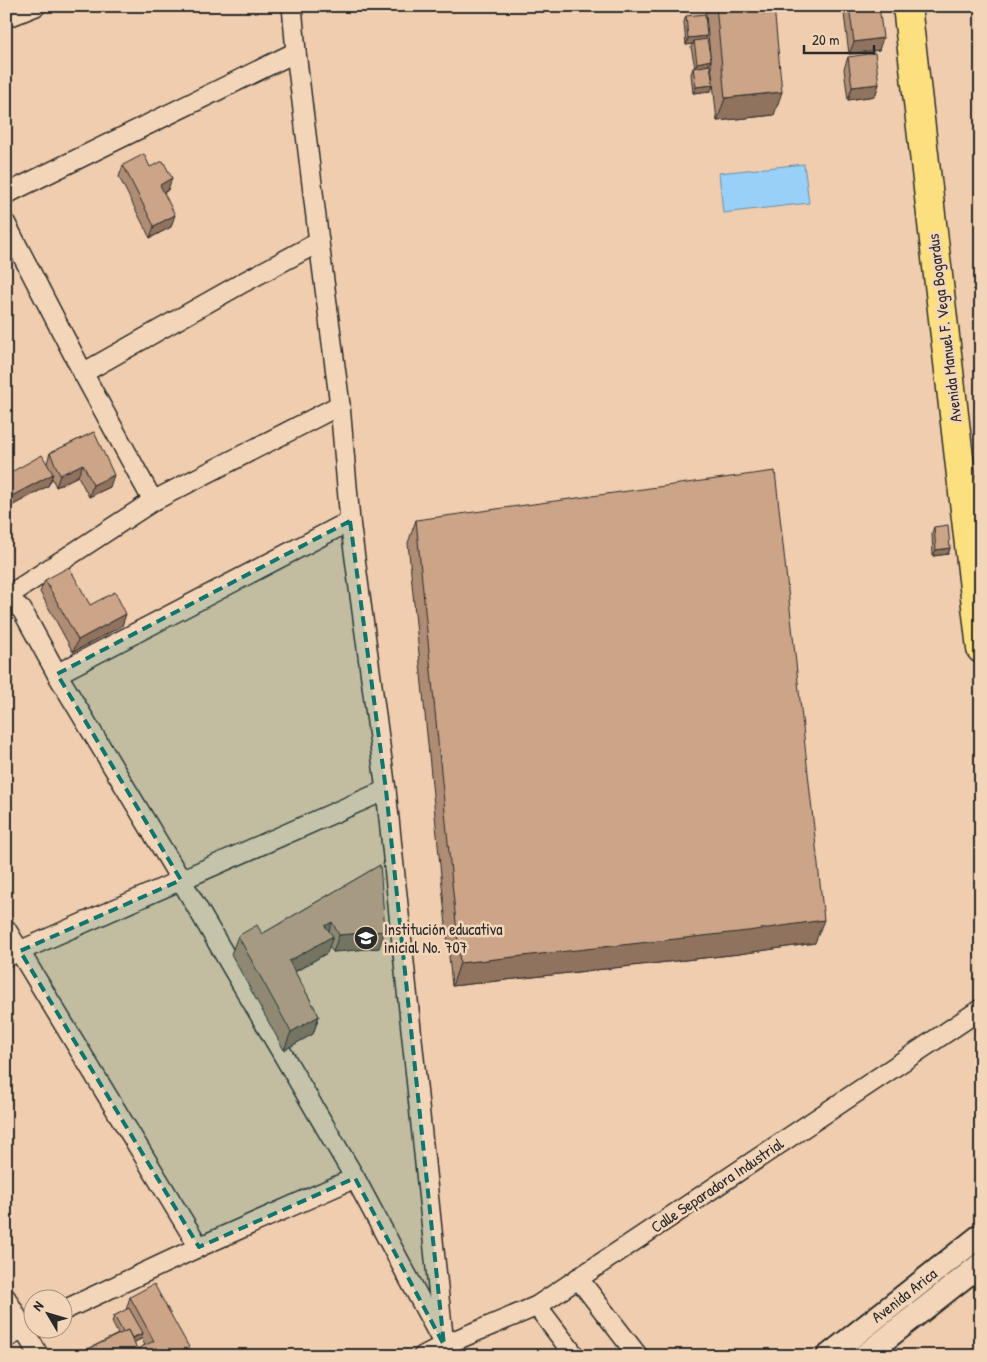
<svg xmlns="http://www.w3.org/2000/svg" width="987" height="1362" viewBox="0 0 987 1362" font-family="'Patrick Hand',sans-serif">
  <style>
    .water { fill: #98d0f8; stroke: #6c8ea6 }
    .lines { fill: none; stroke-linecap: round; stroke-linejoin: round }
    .minor-casing { stroke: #2b2b2b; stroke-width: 22 }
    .tertiary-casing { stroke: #2b2b2b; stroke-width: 26 }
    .primary-casing { stroke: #2b2b2b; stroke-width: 31 }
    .minor { stroke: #f3d6b9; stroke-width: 19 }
    .tertiary { stroke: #f3d6b9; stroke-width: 22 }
    .primary { stroke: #fce080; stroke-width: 28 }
    .wall { fill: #af8d74; stroke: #2b2b2b; fill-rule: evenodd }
    .shaded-wall { fill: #8f735e; stroke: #2b2b2b }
    .building { fill: #cca487; stroke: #2b2b2b }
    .marked { fill: #0f766e; fill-opacity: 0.2; stroke: #0f766e; stroke-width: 4; stroke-dasharray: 10 6; stroke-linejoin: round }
    .labels { text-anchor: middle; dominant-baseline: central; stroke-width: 5; stroke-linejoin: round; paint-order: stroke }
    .street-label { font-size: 16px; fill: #2b2b2b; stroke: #f3d6b9 }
    .poi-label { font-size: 16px; fill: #2b2b2b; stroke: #f3d6b9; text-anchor: start }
  </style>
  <rect width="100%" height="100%" fill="#efcdae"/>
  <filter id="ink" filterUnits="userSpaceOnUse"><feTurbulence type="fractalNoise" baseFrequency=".02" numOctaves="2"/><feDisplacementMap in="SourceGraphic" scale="10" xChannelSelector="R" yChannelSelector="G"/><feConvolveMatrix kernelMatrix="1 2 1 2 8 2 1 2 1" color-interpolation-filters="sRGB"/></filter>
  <g filter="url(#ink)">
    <polygon class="water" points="804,164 809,203 723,213 719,173"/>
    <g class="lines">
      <g class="minor-casing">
        <g id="minor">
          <polyline points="292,6 296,52 319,242 340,405 350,521 386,790 444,1345"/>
          <polyline points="6,18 36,6"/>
          <polyline points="6,194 296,52"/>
          <polyline points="6,224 83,373 153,501"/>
          <polyline points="83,373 244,282 319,242"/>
          <polyline points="6,596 22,610 57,674 181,880 355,1178 440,1337"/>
          <polyline points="6,597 153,501 340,405"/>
          <polyline points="57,674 350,521"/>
          <polyline points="6,929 199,1247"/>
          <polyline points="6,957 386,790"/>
          <polyline points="578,1278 638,1356"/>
          <polyline points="6,1298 39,1356"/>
          <polyline points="537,1306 575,1356"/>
          <polyline points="62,1311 199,1247 355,1178"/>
          <polyline points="6,1338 32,1325"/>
          <polyline points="423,1356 444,1345 537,1306 981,1009"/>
        </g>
      </g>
      <g class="tertiary-casing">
        <g id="tertiary">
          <polyline points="828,1356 981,1235"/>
          <polyline points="864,1356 981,1264"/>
        </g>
      </g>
      <g class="primary-casing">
        <polyline id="primary" points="907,6 981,649"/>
      </g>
      <use href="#minor" class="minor"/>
      <use href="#tertiary" class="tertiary"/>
      <use href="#primary" class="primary"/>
    </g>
    <g class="wall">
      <polygon points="705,6 774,6 774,115 717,121"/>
      <polygon points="843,6 879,6 879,50 849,54"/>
      <polygon points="686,16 706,40 711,60 709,65 713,85 711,91 693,93 691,74 693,68 695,67 691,47 693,44 686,45 684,22"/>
      <polygon points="848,57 879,84 875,96 848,100 844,69"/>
      <polygon points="123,165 150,167 168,190 164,193 171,227 150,238 119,177"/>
      <polygon points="94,432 110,487 89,497 78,476 56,487 52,478 48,486 6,509 6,475 47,463 50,453"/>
      <polygon points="416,520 815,943 739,954 452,986 408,543"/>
      <polygon points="934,527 950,548 948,554 933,556 932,533"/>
      <polygon points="45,580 90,605 122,626 73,652 40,592"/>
      <polygon points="380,865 379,948 333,952 329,946 327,953 295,972 319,1016 313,1034 284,1050 231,954 238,936 262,934"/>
      <path d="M130 1297 187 1356H79L80 1353 118 1334 112 1322 114 1316 126 1310ZM141 1338 145 1345 137 1349 134 1342 141 1339Z"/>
    </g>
    <g class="shaded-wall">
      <polygon points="707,36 705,43 694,41 693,44 686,45 688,38"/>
      <polygon points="883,38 879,50 849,54 854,42"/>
      <polygon points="711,60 708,66 695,69 697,63"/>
      <polygon points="879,84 875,96 848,100 852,87"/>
      <polygon points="713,85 711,91 693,93 696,87"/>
      <polygon points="782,92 774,115 717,121 725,98"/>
      <polygon points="172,178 168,190 155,197 160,185"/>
      <polygon points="175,215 171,227 150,238 154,226"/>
      <polygon points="83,464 78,476 56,487 60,475"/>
      <polygon points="53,474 48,486 6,509 6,499"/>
      <polygon points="114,475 110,487 89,497 93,485"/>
      <polygon points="950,548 948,554 933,556 936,550"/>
      <polygon points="126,614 122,626 73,652 78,640"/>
      <polygon points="824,920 815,943 739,954 452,986 460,963"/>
      <polygon points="332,922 326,940 325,926"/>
      <polygon points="385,931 379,948 333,952 339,935"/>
      <polygon points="333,936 327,953 282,979 289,961"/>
      <polygon points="319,1016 313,1034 284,1050 291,1032"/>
      <polygon points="143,1333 141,1339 125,1347 128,1341"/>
      <polygon points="157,1347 153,1356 141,1356 143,1354"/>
      <polygon points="190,1349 187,1356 177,1356"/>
    </g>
    <g class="building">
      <polygon points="716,6 774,6 782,92 725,98"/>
      <polygon points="849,6 879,6 883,38 854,42"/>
      <polygon points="705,14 707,36 688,38 686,16"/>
      <polygon points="707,39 711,60 697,63 694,41"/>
      <polygon points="875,53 879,84 852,87 848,57"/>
      <polygon points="710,65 713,85 696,87 693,68"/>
      <polygon points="144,154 150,167 163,161 172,178 160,185 175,215 154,226 123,165"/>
      <polygon points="94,432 114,475 93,485 83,464 60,475 50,453"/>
      <polygon points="42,455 53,474 6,499 6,475"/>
      <polygon points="775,471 824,920 748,931 460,963 416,520"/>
      <polygon points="948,525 950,548 936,550 934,527"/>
      <polygon points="69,567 90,605 115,592 126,614 78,640 45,580"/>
      <polygon points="380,865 385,931 339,935 332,922 325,926 333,936 289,961 319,1016 291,1032 238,936 257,925 262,934"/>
      <polygon points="154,1284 190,1349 177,1356 157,1356 155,1352 157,1347 143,1354 141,1356 81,1356 80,1353 128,1330 137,1349 154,1341 130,1297"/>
      <polygon points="129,1308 143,1333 132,1338 128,1330 123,1332 114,1316"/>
    </g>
  </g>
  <path class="marked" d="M350 521 386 790 444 1345 355 1178 199 1247 20 951 181 880 57 674Z"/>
  <defs>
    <g id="school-disc" transform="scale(1.25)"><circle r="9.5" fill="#2b2b2b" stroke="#f3d6b9"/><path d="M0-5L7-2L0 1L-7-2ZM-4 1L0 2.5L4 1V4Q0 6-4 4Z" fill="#fff"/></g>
  </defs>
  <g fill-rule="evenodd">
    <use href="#school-disc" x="366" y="938"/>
  </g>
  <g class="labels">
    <g class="street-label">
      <text transform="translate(944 328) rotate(-97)">Avenida Manuel F. Vega Bogardus</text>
      <text transform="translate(717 1185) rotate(-34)">Calle Separadora Industrial</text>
      <text transform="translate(904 1295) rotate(-38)">Avenida Arica</text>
    </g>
    <g class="poi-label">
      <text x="384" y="929">Institución educativa<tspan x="384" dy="18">inicial No. 707</tspan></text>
    </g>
  </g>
  <rect width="987" height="1362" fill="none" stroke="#f3d6b9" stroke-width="25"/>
  <rect x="12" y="12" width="962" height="1337" fill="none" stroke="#2b2b2b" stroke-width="2" filter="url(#ink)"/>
  <g transform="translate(48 1314) rotate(308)"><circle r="24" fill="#f3d6b9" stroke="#a39280"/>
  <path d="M0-4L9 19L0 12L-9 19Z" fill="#2b2b2b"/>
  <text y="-8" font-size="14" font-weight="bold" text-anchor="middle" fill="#2b2b2b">N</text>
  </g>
  <path d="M804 45v8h70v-8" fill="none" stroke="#2b2b2b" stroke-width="2.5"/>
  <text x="812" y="45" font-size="15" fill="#2b2b2b" stroke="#f3d6b9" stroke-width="4" paint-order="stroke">20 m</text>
</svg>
